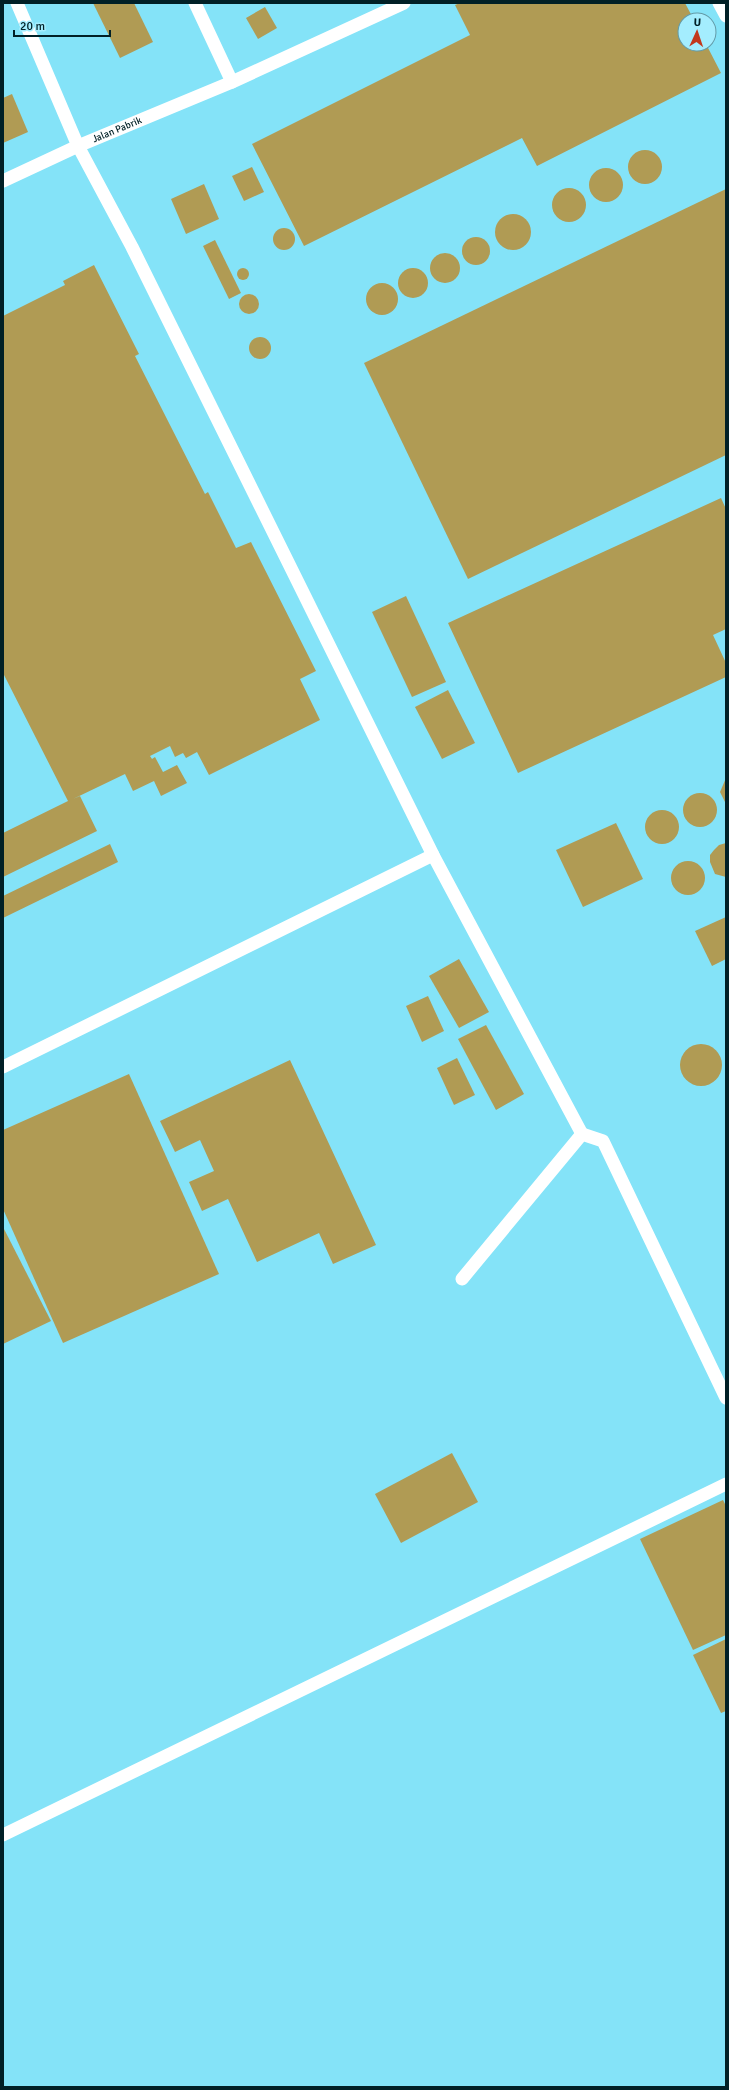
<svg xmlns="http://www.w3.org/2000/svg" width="729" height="2090" viewBox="0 0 729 2090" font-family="Signika,sans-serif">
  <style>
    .building { fill: #b09b54 }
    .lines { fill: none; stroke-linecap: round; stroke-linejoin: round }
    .lane { stroke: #fff; stroke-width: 13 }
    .labels { text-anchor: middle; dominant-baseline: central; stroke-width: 3; stroke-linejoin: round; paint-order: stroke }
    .street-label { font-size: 10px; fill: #012026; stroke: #a4edfe }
  </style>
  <rect width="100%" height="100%" fill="#84e3f8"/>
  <g class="building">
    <polygon points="93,3 134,3 153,42 120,58"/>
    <polygon points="460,3 685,3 694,20 685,20 685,44 706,44 721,73 537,166 522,138 304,246 252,144 470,35 455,5"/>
    <polygon points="265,7 277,28 258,39 246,18"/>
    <polygon points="12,94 28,132 3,143 3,98"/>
    <circle cx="645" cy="167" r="17"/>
    <polygon points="252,167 264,192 244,201 232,176"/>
    <circle cx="606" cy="185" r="17"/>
    <polygon points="204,184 219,219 186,234 171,199"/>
    <circle cx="569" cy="205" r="17"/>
    <polygon points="726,189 726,455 468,579 364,363"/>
    <circle cx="513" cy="232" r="18"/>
    <circle cx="284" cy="239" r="11"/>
    <circle cx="476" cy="251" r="14"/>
    <polygon points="215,240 241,293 229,299 203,246"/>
    <circle cx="445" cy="268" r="15"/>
    <polygon points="94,265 139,354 135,356 205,494 208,492 236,548 251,542 316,671 300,679 320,720 209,775 197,752 186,758 183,753 175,757 170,746 150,756 152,759 155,757 163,772 177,765 187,783 161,796 154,781 133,791 125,774 73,799 80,796 97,831 3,877 3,833 68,801 3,673 3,316 65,285 63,281"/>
    <circle cx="243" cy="274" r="6"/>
    <circle cx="413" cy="283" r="15"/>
    <circle cx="382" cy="299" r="16"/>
    <circle cx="249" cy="304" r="10"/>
    <circle cx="260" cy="348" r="11"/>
    <polygon points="721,498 726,509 726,629 713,635 726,663 726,677 518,773 448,623"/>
    <polygon points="406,596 446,682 412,697 372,612"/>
    <polygon points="448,690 475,743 442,759 415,707"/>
    <polygon points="726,778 726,804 720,792"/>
    <circle cx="700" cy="810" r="17"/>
    <circle cx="662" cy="827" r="17"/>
    <polygon points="616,823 643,879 583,907 556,850"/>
    <polygon points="726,843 726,877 715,874 710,862 710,855 714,850 719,845"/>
    <polygon points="110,844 118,862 3,918 3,896"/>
    <circle cx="688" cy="878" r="17"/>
    <polygon points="726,917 726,959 712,966 695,931"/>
    <polygon points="459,959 489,1012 459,1028 429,976"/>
    <polygon points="428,996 444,1031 422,1042 406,1006"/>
    <polygon points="486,1025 524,1094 496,1110 458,1039"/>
    <circle cx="701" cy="1065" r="21"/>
    <polygon points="457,1058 475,1095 454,1105 437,1068"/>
    <polygon points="290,1060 376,1245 333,1264 319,1233 257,1262 228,1199 202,1211 189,1182 214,1171 200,1140 175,1152 160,1121"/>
    <polygon points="129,1074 219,1274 63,1343 3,1209 3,1130"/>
    <polygon points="3,1227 51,1321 3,1344"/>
    <polygon points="452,1453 478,1502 401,1543 375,1494"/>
    <polygon points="723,1500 726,1506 726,1635 693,1650 640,1539"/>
    <polygon points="726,1639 726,1711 721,1713 693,1655"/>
  </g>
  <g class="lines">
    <g class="lane">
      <polyline points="17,3 78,146 132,247 433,855 582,1134"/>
      <polyline points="195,3 232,82"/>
      <polyline points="719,3 726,16"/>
      <path id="s1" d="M3 181 78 146 232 82 404 3"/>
      <polyline points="3,1067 433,855"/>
      <polyline points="462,1279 582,1134 603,1141 726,1398"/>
      <polyline points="3,1835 726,1484"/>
    </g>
  </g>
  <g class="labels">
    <g class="street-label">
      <text stroke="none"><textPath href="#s1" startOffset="125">Jalan Pabrik</textPath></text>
    </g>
  </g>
  <rect width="729" height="2090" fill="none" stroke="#012026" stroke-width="8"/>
  <g transform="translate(697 32) rotate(3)"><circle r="19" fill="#a4edfe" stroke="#639ba8"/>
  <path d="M0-3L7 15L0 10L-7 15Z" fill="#c2381c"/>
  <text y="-6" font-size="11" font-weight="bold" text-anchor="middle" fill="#012026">U</text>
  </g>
  <path d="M14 30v6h96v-6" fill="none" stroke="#012026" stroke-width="2"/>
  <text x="20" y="30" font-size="12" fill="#012026" stroke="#a4edfe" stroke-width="3" paint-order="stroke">20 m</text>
</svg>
